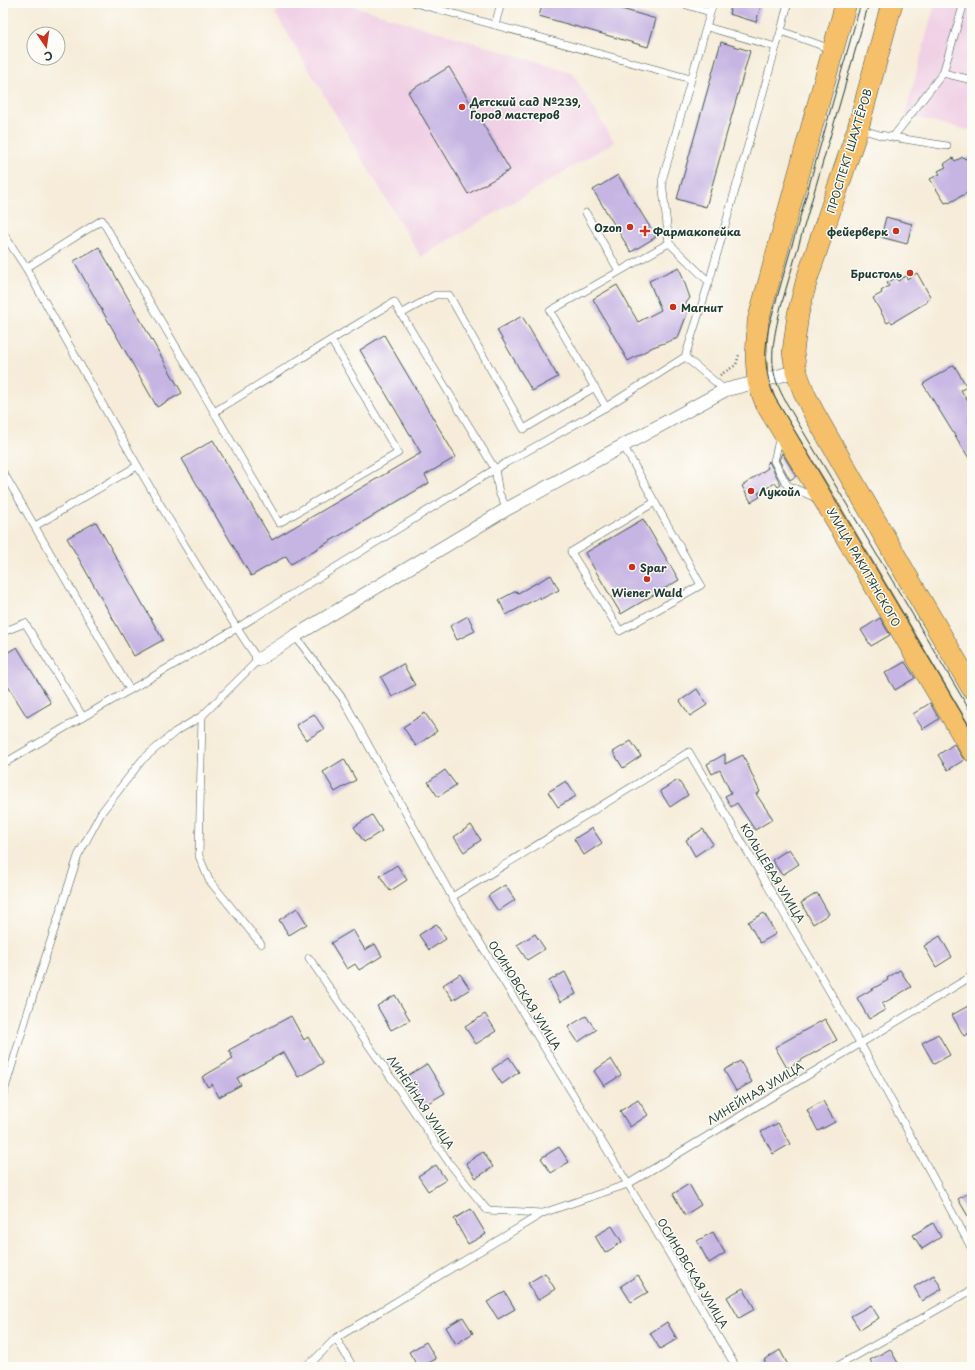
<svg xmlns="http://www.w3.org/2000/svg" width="975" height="1370" viewBox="0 0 975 1370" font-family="'Playpen Sans',sans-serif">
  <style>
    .built { fill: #f0d0e5 }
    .building { fill: #c6b4e3 }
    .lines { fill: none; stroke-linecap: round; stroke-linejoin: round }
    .service-casing { stroke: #3f574d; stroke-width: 8 }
    .minor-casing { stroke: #3f574d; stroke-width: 14 }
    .primary-casing { stroke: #3f574d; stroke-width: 22 }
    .path { stroke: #3f574d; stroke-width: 2.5; stroke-dasharray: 1 3; stroke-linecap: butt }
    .service { stroke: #fff; stroke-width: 7 }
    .minor { stroke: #fff; stroke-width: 13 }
    .primary { stroke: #f6c06b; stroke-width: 21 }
    .tram { stroke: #1f3d34; stroke-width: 1 }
    .poi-dot { fill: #c8321e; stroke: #fdfcf7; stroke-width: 1.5 }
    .labels { text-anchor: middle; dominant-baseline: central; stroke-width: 3; stroke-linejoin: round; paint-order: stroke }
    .poi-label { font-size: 11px; font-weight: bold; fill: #1f3d34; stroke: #fdfcf7; text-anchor: start }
    .street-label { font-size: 11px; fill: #1f3d34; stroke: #fdfcf7 }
  </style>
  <rect width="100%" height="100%" fill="#fdfcf7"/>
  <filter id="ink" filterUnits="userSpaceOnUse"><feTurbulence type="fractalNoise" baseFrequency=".025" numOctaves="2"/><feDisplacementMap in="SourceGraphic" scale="8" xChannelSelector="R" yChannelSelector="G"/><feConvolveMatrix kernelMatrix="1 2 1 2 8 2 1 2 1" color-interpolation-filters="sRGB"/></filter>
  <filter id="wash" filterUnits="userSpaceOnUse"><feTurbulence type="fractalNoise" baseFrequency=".012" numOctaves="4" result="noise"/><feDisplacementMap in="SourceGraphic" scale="16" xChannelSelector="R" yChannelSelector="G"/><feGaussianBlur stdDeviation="0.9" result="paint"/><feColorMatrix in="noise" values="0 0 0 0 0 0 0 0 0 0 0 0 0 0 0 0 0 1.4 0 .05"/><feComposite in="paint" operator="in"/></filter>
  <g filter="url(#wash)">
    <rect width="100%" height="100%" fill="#f6ecd9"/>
    <g class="built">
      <polygon points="291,3 343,3 572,72 614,142 421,257 275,13"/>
      <polygon points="935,3 972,3 972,131 905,115"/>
    </g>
    <g id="blocks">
      <g class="building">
        <polygon points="543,3 601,3 656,19 648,47 539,16"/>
        <polygon points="732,3 762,3 756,22 729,14"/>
        <polygon points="721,42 750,51 706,207 677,199"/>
        <polygon points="449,67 510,170 468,194 408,92"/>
        <polygon points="972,155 972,190 949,203 948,202 945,203 930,179 940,174 938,171 946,167 944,164 953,158 955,161 963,157 965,159"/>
        <polygon points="618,175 656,237 631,252 593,190"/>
        <polygon points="886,217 912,224 907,244 881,237"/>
        <polygon points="99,247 182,393 157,407 74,261"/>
        <polygon points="679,267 690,298 686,303 688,311 678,338 653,347 628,361 593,299 617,285 638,322 661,310 649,281"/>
        <polygon points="917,273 931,298 926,300 927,302 892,323 891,321 887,323 873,298 882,293 881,291 889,286 887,283 896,278 898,281 906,276 907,279"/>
        <polygon points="522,316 558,377 532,391 497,330"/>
        <polygon points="384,335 456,457 425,475 429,483 291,564 286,556 251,576 182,459 213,440 272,540 421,453 360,350"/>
        <polygon points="954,365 967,387 961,390 972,409 972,463 923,384"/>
        <polygon points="782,453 796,476 790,480 779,460"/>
        <polygon points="769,461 781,485 778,487 775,483 758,493 760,497 751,502 742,486 768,468 766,464"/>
        <polygon points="643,519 679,580 621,614 585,553"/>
        <polygon points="96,522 163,640 134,656 67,538"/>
        <polygon points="551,575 559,590 541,599 540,597 506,615 499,600 516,591 518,593"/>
        <polygon points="468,616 475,631 457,640 450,626"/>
        <polygon points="880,618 890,635 871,646 861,630"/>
        <polygon points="17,647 51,703 27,717 3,678 3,655"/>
        <polygon points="905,662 915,678 895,690 885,673"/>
        <polygon points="403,664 415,685 392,697 381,677"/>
        <polygon points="697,689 707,705 690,716 680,701"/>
        <polygon points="930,703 939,719 923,729 913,714"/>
        <polygon points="425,713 437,731 416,746 403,727"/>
        <polygon points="314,714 324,729 306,740 296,725"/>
        <polygon points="631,741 641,756 623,768 613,752"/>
        <polygon points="954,744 964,760 948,770 938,755"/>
        <polygon points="725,754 725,764 743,755 760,792 756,794 773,819 755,830 737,803 731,807 725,796 731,793 720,770 712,774 707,764"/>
        <polygon points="344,759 356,780 335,792 323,772"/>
        <polygon points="445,770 456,785 438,797 428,782"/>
        <polygon points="678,780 688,795 670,807 660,791"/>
        <polygon points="566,781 576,796 558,807 548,792"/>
        <polygon points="372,815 382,831 364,842 354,827"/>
        <polygon points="471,825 481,840 464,852 454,837"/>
        <polygon points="592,828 602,843 584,855 574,839"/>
        <polygon points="703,829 713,844 695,856 686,840"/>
        <polygon points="789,849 799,864 782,875 772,860"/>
        <polygon points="397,865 407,880 390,891 380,876"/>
        <polygon points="505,885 515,900 498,911 488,896"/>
        <polygon points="817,893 829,914 813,924 801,903"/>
        <polygon points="297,908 307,924 289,935 279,920"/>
        <polygon points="764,913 776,934 760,943 748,922"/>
        <polygon points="436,924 446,939 429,950 419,935"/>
        <polygon points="353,930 365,950 375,944 382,956 359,970 355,964 347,969 331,943"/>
        <polygon points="535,934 545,949 527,960 517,945"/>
        <polygon points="940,936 952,957 936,967 924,946"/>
        <polygon points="900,970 911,987 882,1004 885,1010 869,1019 857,998 888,980 887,978"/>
        <polygon points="565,972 576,994 560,1002 549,981"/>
        <polygon points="460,974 470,989 453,1000 443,985"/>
        <polygon points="395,995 410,1020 391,1030 377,1006"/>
        <polygon points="968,1006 972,1012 972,1031 964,1036 952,1015"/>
        <polygon points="485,1014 496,1031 476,1044 465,1027"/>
        <polygon points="291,1016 304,1040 308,1037 323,1063 298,1077 284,1052 237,1078 241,1085 219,1097 212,1084 208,1087 202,1077 233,1059 229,1050"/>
        <polygon points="586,1016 596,1030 578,1042 568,1027"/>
        <polygon points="825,1019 837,1040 787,1068 775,1047"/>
        <polygon points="938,1034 950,1055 934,1064 922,1043"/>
        <polygon points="509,1057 519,1072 502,1084 492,1069"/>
        <polygon points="611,1059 621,1075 604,1086 594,1071"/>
        <polygon points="740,1061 752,1082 736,1091 724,1070"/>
        <polygon points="427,1064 445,1093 423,1106 405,1077"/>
        <polygon points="638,1100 648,1115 630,1127 620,1111"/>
        <polygon points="823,1101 835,1122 818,1131 807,1110"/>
        <polygon points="778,1123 790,1144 773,1154 761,1132"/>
        <polygon points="559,1147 569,1162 551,1173 541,1158"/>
        <polygon points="483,1152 493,1167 476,1178 466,1163"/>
        <polygon points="436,1165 446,1180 428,1191 418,1176"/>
        <polygon points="689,1184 701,1205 685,1215 673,1194"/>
        <polygon points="972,1191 972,1223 958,1199"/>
        <polygon points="471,1209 486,1234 468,1244 454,1219"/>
        <polygon points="933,1223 941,1237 922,1249 913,1235"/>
        <polygon points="612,1226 622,1242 605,1253 595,1236"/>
        <polygon points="713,1232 725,1253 709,1263 697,1241"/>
        <polygon points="545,1273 555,1289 538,1300 528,1283"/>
        <polygon points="638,1275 648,1292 631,1302 621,1286"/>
        <polygon points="934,1275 942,1289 922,1301 914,1287"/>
        <polygon points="743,1288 755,1309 739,1318 727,1297"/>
        <polygon points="505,1292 515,1309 498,1319 487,1302"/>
        <polygon points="871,1305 879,1318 860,1330 851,1316"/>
        <polygon points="463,1317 473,1333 456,1344 446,1327"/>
        <polygon points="667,1322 677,1339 660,1349 650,1333"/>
        <polygon points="426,1342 436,1359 421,1367 418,1367 409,1352"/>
        <polygon points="890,1349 898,1363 891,1367 874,1367 870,1360"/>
        <polygon points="780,1350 789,1367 768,1367 764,1360"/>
      </g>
    </g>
  </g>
  <g filter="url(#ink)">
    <use href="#blocks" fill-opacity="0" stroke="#3f574d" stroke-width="1"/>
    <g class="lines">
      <g class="service-casing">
        <g id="service">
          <polyline points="415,3 691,79"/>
          <polyline points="680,3 710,12"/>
          <polyline points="495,25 501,3"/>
          <polyline points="707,27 776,47 781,31 831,49"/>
          <polyline points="781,31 788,3"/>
          <polyline points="943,73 964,3"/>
          <polyline points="860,129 880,135 947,146"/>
          <polyline points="893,137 943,73 972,80"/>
          <polyline points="586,213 619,271"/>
          <polyline points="3,233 26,268"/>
          <polyline points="669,243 662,181 713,3"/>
          <polyline points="401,314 435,295 449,295 524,429 595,387"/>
          <polyline points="725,390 685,357 709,282 776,47"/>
          <polyline points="606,407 550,311 669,243 709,282"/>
          <polyline points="214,412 331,340"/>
          <polyline points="780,436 774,461 787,485 816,498"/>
          <polyline points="623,445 701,585 620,631 571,552 655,502"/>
          <polyline points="3,472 130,690"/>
          <polyline points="35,526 137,466"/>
          <polyline points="3,632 25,623 83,717 237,628 495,469 499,493 507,509"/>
          <polyline points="295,636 343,699 452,897 628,1184 736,1367"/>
          <polyline points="202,716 199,856 209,880 261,944"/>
          <polyline points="8,761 83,717"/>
          <polyline points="452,897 689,752 860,1043 972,1249"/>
          <polyline points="309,958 450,1164 487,1210 542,1213"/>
          <path d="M3 1095 31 1002 78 856 101 813 142 760 175 732 202 716 258 660C173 534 100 400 26 268L102 220 279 523 398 453 331 340 394 302 495 469 606 407 685 357"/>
          <polyline points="336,1338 353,1367"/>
          <polyline points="303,1367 314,1360 336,1338 543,1213 628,1184 972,976"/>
          <polyline points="836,1367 972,1290"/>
        </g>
      </g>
      <g class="minor-casing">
        <polyline id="minor" points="258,660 295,636 507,509 725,390 758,382 796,371"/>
      </g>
      <g class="primary-casing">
        <g id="primary">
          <polyline points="846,3 758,321 756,358 758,382 766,404 826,503 972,751"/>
          <polyline points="892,3 858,128 807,279 798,314 793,352 796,371 805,395 814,413 920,599 972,688"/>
        </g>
      </g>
      <polyline class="path" points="720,375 736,365 739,355"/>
      <use href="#service" class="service"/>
      <use href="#minor" class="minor"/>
      <use href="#primary" class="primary"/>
      <g class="tram">
        <path d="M861 3 769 326C764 353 764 370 774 396L972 731"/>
        <path d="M869 3 781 306C776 329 769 353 775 377 779 391 787 404 794 416L972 714"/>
      </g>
    </g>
  </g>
  <g class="poi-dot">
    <circle cx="462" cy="107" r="4"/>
    <circle cx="630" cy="227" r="4"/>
    <path d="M643 225h4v4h4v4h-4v4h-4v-4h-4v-4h4z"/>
    <circle cx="896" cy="231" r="4"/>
    <circle cx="910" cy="273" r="4"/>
    <circle cx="673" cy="307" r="4"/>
    <circle cx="751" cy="491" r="4"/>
    <circle cx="632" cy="567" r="4"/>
    <circle cx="647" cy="579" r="4"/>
  </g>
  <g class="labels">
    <g class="poi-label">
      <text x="470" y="101">Детский сад №239,<tspan x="470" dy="13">Город мастеров</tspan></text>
      <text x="622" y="227" text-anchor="end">Ozon</text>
      <text x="653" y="231">Фармакопейка</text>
      <text x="888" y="231" text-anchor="end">фейерверк</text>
      <text x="902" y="273" text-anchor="end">Бристоль</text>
      <text x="681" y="307">Магнит</text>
      <text x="759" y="491">Лукойл</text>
      <text x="640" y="567">Spar</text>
      <text x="647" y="592" text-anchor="middle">Wiener Wald</text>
    </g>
    <g class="street-label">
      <text transform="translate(849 151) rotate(-73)">ПРОСПЕКТ ШАХТЁРОВ</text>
      <text transform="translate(864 567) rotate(60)">УЛИЦА РАКИТЯНСКОГО</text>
      <text transform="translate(773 873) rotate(59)">КОЛЬЦЕВАЯ УЛИЦА</text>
      <text transform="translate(525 995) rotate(58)">ОСИНОВСКАЯ УЛИЦА</text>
      <text transform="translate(755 1093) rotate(-31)">ЛИНЕЙНАЯ УЛИЦА</text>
      <text transform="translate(421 1102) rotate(56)">ЛИНЕЙНАЯ УЛИЦА</text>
      <text transform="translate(693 1273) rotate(59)">ОСИНОВСКАЯ УЛИЦА</text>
    </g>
  </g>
  <rect width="975" height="1370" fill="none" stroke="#fdfcf7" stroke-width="16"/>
  <g transform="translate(46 46) rotate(167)"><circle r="19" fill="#fdfcf7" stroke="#a4b0a9"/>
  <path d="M0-3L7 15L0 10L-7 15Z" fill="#c8321e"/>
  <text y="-6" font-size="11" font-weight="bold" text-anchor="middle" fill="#1f3d34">С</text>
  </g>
</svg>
